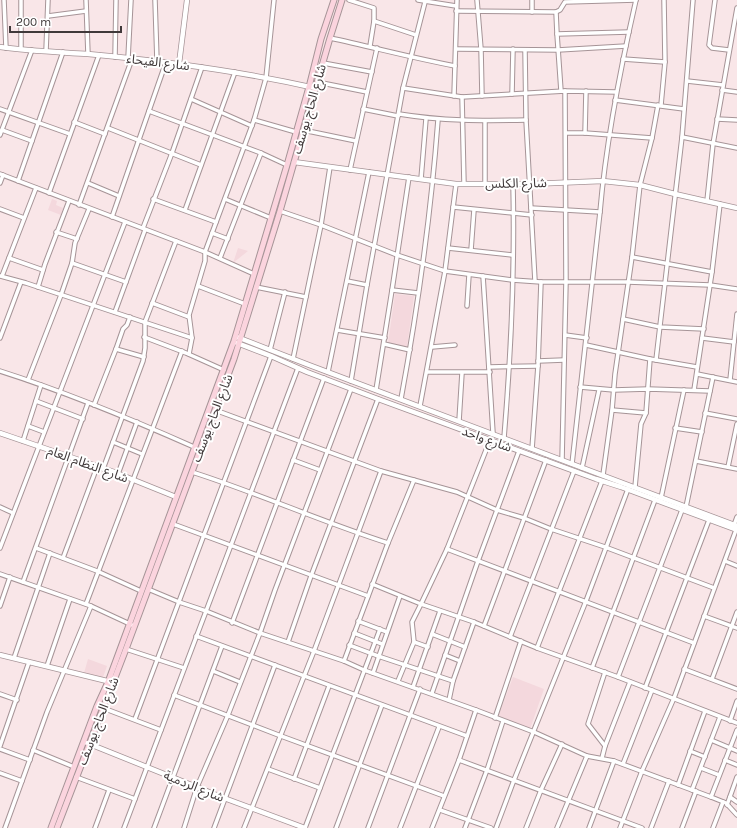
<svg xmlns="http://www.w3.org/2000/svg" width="737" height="828" viewBox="0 0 737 828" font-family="Karla,'Noto Sans Arabic',sans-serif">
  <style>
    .built { fill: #f4d8dd }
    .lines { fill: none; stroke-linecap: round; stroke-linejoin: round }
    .minor-casing { stroke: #a69497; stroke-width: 5.5 }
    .tertiary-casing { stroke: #a69497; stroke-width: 6 }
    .secondary-casing { stroke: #a69497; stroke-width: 7 }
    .minor { stroke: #fff; stroke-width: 3.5 }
    .tertiary { stroke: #fff; stroke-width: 4.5 }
    .secondary { stroke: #fbd4de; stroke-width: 5 }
    .labels { text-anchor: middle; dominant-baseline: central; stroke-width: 4; stroke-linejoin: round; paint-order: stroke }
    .street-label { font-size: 13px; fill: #40393a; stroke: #fff }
  </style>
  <rect width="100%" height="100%" fill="#f9e6e8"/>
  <g class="built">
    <polygon points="52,199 57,201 56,205 63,208 61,215 48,210"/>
    <polygon points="238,248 248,251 233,263"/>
    <polygon points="395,294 414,296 407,347 388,343"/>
    <polygon points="88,659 107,666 102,680 84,673"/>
    <polygon points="513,677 544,689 530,729 498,717"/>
  </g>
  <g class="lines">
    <g class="minor-casing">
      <g id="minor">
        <polyline points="4,0 6,48"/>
        <polyline points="86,0 88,54"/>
        <polyline points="155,0 157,61"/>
        <polyline points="349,0 374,8 374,21 370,46"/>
        <polyline points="418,0 456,6"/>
        <polyline points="477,0 481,49 482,96"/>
        <polyline points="532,0 532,12"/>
        <polyline points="715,0 709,45 712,48 729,50"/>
        <polyline points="456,11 556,12 560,10 565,2 636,0"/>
        <polyline points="556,12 557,34"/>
        <polyline points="48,16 86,11"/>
        <polyline points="374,21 416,35"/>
        <path d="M330 38C372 47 413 58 455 66"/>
        <polyline points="21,49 21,0"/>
        <polyline points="456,49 558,50 626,46"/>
        <polyline points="525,50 526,120 535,281"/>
        <polyline points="46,51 48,0"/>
        <polyline points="115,57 116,0"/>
        <polyline points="128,58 131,0"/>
        <polyline points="623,59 665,62"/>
        <polyline points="323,63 372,72"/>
        <polyline points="687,81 723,85"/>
        <polyline points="317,82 367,92"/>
        <polyline points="403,88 462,97 565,91 616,92"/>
        <polyline points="722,90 737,92"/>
        <polyline points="561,91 557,34 629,32"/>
        <polyline points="512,94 513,49"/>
        <polyline points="454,96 457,0"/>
        <polyline points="462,97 464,184"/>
        <polyline points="191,99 252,126"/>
        <polyline points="615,100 684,109"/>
        <polyline points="661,105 665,62 664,0"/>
        <polyline points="0,109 70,134"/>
        <polyline points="363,109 398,116"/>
        <polyline points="149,111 261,153 287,165"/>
        <path d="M399 114C442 121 482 121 526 120"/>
        <polyline points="717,119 737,120"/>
        <polyline points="254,120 296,132"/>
        <polyline points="485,121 485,184"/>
        <polyline points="74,122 105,134"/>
        <polyline points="108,128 201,165"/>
        <polyline points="2,130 32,141"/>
        <polyline points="303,130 356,141"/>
        <polyline points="566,133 585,133 652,138"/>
        <polyline points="585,133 586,91"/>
        <polyline points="0,135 32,50"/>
        <polyline points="682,137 737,148"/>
        <polyline points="350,170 377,48"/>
        <polyline points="0,174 205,252 254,274"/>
        <polyline points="421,179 426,119"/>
        <polyline points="18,181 63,52"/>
        <polyline points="0,183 3,175"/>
        <polyline points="88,183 119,196"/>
        <polyline points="49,193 99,55"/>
        <polyline points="153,199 216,222"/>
        <polyline points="225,199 271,218"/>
        <polyline points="707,201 713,144 737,8"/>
        <polyline points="79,205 132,59"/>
        <polyline points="453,207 532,215"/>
        <polyline points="531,208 600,212"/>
        <polyline points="0,209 24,218"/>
        <polyline points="185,210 235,72"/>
        <polyline points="280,211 321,225 397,255 445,271 512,280 541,282 628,282 710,285 737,289"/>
        <polyline points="112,217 166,62"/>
        <polyline points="143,228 172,153 202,67"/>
        <polyline points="56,232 77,239"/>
        <polyline points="212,233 228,239"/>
        <polyline points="448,248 512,255"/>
        <polyline points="471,250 474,210"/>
        <polyline points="632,257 712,272"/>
        <polyline points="9,258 43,270"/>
        <polyline points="220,258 261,153"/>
        <polyline points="72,263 126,282"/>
        <polyline points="0,276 26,283 192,338"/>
        <polyline points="2,276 36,188"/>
        <polyline points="483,276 493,433"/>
        <polyline points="347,281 367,285"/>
        <polyline points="198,286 245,304"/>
        <polyline points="38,287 45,264 69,201"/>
        <polyline points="256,287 306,297"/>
        <polyline points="392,290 418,293"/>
        <polyline points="152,303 189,317"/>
        <polyline points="467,306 469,275"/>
        <polyline points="115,312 145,230"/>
        <polyline points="623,319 660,327 704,329"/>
        <polyline points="337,330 385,338"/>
        <polyline points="565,335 587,338"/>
        <polyline points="144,337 186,353 224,370"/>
        <polyline points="0,338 21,282"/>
        <polyline points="702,338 734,342"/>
        <polyline points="384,344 410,350"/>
        <polyline points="586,345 650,359 697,367"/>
        <polyline points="432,347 455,345"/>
        <polyline points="116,349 123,329 127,325 130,317"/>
        <polyline points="270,350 285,292"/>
        <polyline points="189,354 192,338 189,315 205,261 205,252 254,120 266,78 274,0"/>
        <polyline points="293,359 321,225 330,167"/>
        <polyline points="656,360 682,137 693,0"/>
        <polyline points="538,361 564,360"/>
        <polyline points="489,367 538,366"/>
        <path d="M0 371C66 392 131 419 194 447"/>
        <polyline points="328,372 369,172"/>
        <polyline points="427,372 490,372"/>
        <polyline points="697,374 737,382"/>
        <polyline points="28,380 61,295 72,263 75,243 89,209"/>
        <polyline points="730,380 737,314"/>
        <polyline points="351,381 367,285 403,88 425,2"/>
        <polyline points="580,387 614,390 648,389 710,391"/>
        <polyline points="376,390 392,290 409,177"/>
        <polyline points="694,390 712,272 720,204"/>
        <path d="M401 399C418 307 431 213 438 120"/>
        <polyline points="36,401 83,419"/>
        <polyline points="94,405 116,349 144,357"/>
        <polyline points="420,406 445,271 456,184"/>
        <polyline points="215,410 381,471 457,492 497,510 524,518 551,529 605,547 714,588"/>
        <polyline points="612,410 646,413"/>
        <polyline points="705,413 737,419"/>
        <polyline points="459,421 462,373"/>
        <polyline points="28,426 44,432"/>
        <polyline points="675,428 702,432"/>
        <path d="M504 438C511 354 515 269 513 184"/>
        <polyline points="23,441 41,385"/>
        <polyline points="113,442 142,454"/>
        <polyline points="532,449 538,366 541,282"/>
        <polyline points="293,460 320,470"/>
        <polyline points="562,460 566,282 565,91"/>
        <polyline points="696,461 737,469"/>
        <path d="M572 464 600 212C606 141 620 70 636 0"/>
        <polyline points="728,467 737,424"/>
        <polyline points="582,468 599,390"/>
        <polyline points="103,469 143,361 145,348 145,322 176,241"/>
        <path d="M192 472C258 493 322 522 388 543"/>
        <polyline points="118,474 137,422"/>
        <polyline points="603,475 612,410 615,374 632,257 640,185 652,138 658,105"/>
        <polyline points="635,487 641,424 646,413 650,359"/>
        <polyline points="661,498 684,390"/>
        <polyline points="0,507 13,513"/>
        <polyline points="686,507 713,377"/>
        <polyline points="173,524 368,596"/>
        <polyline points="734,525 737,517"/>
        <path d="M0 548C41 439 84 331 125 222"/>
        <polyline points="36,548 97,571 141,591"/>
        <polyline points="447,549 694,643"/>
        <polyline points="63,558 97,467"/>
        <polyline points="725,561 737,566"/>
        <polyline points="0,574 91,606 132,625"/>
        <polyline points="23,582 88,403"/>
        <polyline points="372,584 421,604 447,549 490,440"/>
        <polyline points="148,589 179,602 206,611 260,633 344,661 364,670 476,710 534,732 587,756 614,761 711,797 726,803 737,815"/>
        <polyline points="86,604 182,351"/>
        <polyline points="0,606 10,577"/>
        <polyline points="704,616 737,628"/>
        <polyline points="358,621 387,632"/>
        <polyline points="232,623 324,378"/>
        <polyline points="484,626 546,460"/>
        <polyline points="354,633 382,644"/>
        <polyline points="432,634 465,647"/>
        <polyline points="196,636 467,736"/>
        <polyline points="510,637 574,471"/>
        <polyline points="288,642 311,576 378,399"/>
        <polyline points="414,642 428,647"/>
        <polyline points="349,645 378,656 453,681"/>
        <polyline points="537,648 602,481"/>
        <polyline points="126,649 184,668"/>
        <polyline points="445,655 460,661"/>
        <polyline points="14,658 50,553"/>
        <polyline points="344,661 388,543 414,480"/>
        <polyline points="47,666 70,599"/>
        <polyline points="592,668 655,500"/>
        <polyline points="684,669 737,689"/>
        <polyline points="213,671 240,682"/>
        <polyline points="373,673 400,596"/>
        <polyline points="618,677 682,510"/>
        <polyline points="712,679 737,612"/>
        <polyline points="398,681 414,642 412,622 421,604 474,622 537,648 618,677 737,723"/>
        <polyline points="413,687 440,611"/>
        <polyline points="645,688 709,520"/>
        <polyline points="432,693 478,561 519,451"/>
        <polyline points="0,694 17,700"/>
        <polyline points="174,695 281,736 444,796"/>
        <polyline points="449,700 453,681 474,622"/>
        <polyline points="103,708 161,730"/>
        <polyline points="495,718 521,641"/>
        <polyline points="135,719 271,356"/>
        <polyline points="730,721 737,701"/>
        <polyline points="711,740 737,751"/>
        <polyline points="0,746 29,662"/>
        <polyline points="605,746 588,724 605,672"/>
        <polyline points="0,749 30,760"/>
        <polyline points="33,750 74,767"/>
        <polyline points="690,751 705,757"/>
        <polyline points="602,758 605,746 630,682"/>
        <polyline points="459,760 642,828"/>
        <polyline points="725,760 737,765"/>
        <polyline points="623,764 652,690"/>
        <polyline points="701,768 719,775"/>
        <polyline points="268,769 320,788"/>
        <polyline points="0,773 22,781"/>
        <polyline points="76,777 135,799"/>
        <polyline points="294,779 329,686"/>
        <polyline points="678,785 705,711"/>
        <polyline points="692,790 720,717"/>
        <polyline points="711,797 737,730"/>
        <polyline points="730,797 737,802"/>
        <polyline points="727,805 737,777"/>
        <polyline points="440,810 491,828"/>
        <polyline points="5,828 47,712 91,606"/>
        <polyline points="95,828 109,790"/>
        <polyline points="124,828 298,368"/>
        <polyline points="154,828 222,646"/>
        <polyline points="184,828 197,787 228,715 260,633 275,590 351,389"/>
        <polyline points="214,828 275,665"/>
        <polyline points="244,828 314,651 381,471"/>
        <polyline points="305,828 380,629"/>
        <polyline points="336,828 382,705"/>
        <polyline points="368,828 420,689"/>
        <polyline points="400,828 439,727"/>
        <polyline points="432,828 459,760 476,710"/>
        <polyline points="465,828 487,770 503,721"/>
        <polyline points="496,828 514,780 586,601 628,489"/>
        <polyline points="526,828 541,790 562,744"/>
        <polyline points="557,828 587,756"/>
        <polyline points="589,828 614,761"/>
        <polyline points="620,828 642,771 674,698 736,530"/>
        <polyline points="651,828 669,781"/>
        <polyline points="682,828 696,791"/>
        <polyline points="713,828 723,802"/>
      </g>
    </g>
    <g class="tertiary-casing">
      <g id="tertiary">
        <path d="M0 47C29 51 58 52 88 54 164 61 240 71 315 88"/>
        <polyline points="179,64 187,0"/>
        <polyline points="294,162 456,184 530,184 603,181 640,185 675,194 737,208"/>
        <polyline points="237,337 309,365 737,526"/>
        <polyline points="237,343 271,356 307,372 378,399 596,479 621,487 737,530"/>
        <polyline points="0,433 114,472 176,497"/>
        <polyline points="0,655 111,682"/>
        <polyline points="87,743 224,798 305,828"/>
      </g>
    </g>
    <g class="secondary-casing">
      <g id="secondary">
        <polyline points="51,828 97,706 108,682 234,341 287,165 309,87 321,39 334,0"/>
        <polyline points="57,828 126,649 234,359 280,211 330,38 342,0"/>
      </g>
    </g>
    <use href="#minor" class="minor"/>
    <use href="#tertiary" class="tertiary"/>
    <use href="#secondary" class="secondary"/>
  </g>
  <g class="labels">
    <g class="street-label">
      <text transform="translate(158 62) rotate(7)">شارع الفيحاء</text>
      <text transform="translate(309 109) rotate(-74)">شارع الحاج يوسف</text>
      <text transform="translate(516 183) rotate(-1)">شارع الكلس</text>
      <text transform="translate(212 418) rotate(-69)">شارع الحاج يوسف</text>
      <text transform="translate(487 439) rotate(20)">شارع واحد</text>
      <text transform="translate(88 464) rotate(20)">شارع النظام العام</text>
      <text transform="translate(98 721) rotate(-69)">شارع الحاج يوسف</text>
      <text transform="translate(194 786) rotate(22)">شارع الردمية</text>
    </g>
  </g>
  <path d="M10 26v6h111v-6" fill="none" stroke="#40393a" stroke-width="2"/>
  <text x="16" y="26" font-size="12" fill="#40393a" stroke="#ffffff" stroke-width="3" paint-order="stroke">200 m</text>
</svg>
